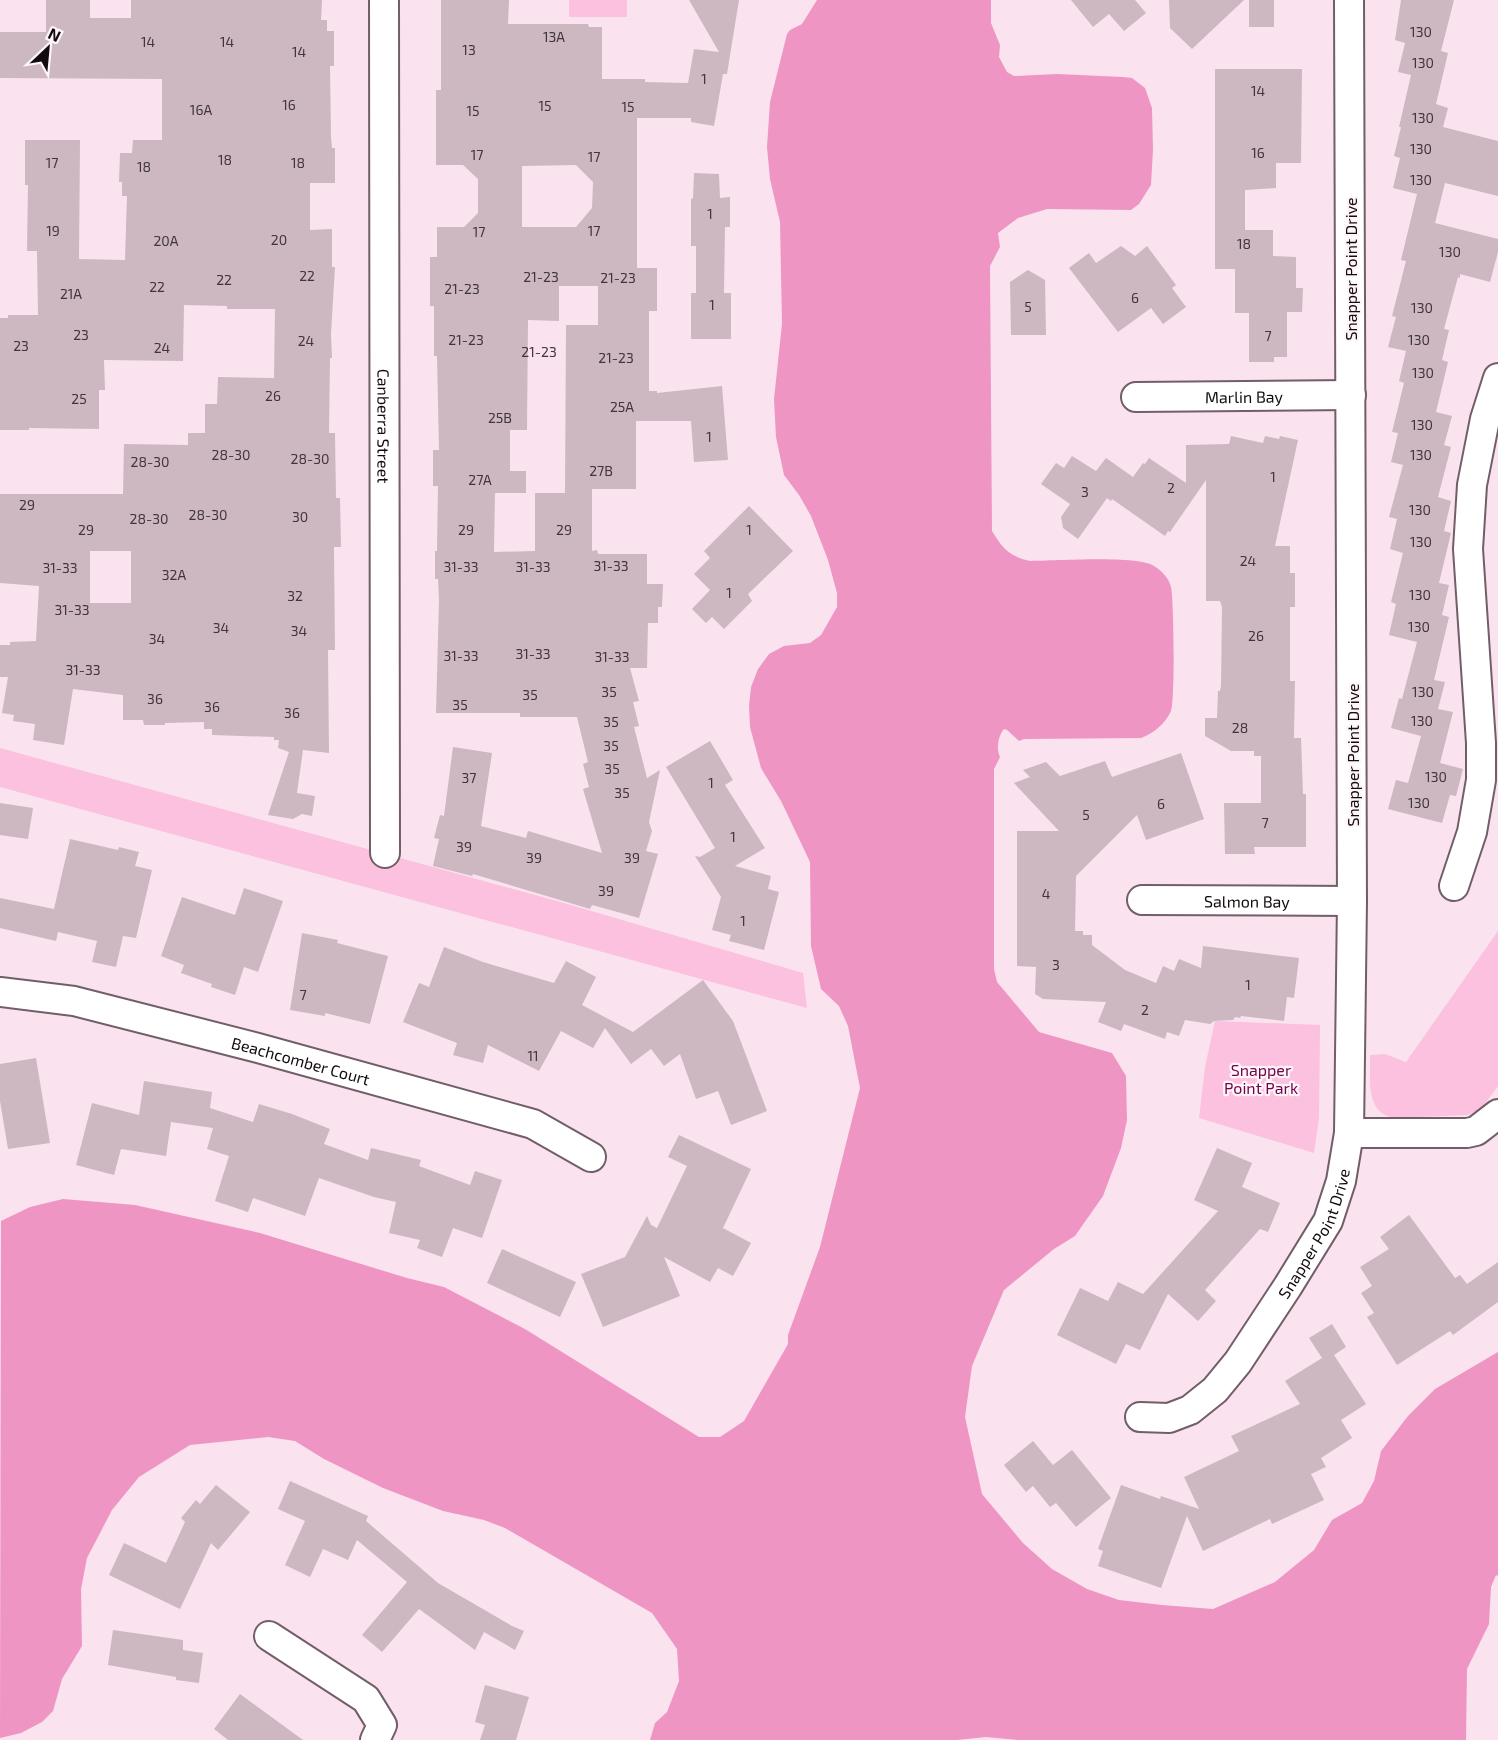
<svg xmlns="http://www.w3.org/2000/svg" width="1498" height="1740" viewBox="0 0 1498 1740" font-family="'Exo 2',sans-serif">
  <style>
    .green { fill: #fbc1de }
    .water { fill: #ef95c4 }
    .building { fill: #cdb7c1; fill-rule: evenodd }
    .lines { fill: none; stroke-linecap: round; stroke-linejoin: round }
    .minor-casing { stroke: #725e68; stroke-width: 32 }
    .minor { stroke: #fff; stroke-width: 28 }
    .labels { text-anchor: middle; dominant-baseline: central; stroke-width: 4.5; stroke-linejoin: round; paint-order: stroke }
    .number-label { font-size: 14px; fill: #40353b }
    .street-label { font-size: 16px; fill: #110a0e; stroke: #fef5f9 }
    .park-label { font-size: 16px; fill: #72034d; stroke: #fef5f9 }
  </style>
  <rect width="100%" height="100%" fill="#fae3ee"/>
  <g class="green">
    <rect x="569" y="0" width="58" height="17"/>
    <polygon points="0,748 564,903 803,973 807,1008 0,787"/>
    <path d="M1498 931V1086L1482 1108 1468 1115 1394 1118C1364 1113 1371 1077 1370 1055L1385 1054 1406 1062Z"/>
    <polygon points="1215,1021 1320,1025 1319,1118 1314,1153 1199,1118 1205,1067"/>
  </g>
  <path class="water" d="M817 0H991V23L1000 45 999 57 1007 72 1014 76 1057 74 1123 77 1132 78 1145 88 1152 108 1153 150 1151 185 1139 204 1131 210 1047 209 1018 218 998 233 1000 247 990 266 992 531C1003 549 1009 556 1030 561 1055 561 1137 555 1154 566 1161 570 1169 578 1171 587 1174 600 1175 700 1171 711 1165 724 1154 733 1141 738L1024 739 1019 741 1007 730 1004 729C998 736 996 749 1000 757L994 769V969L997 982 1039 1032 1112 1053 1126 1076 1127 1120 1121 1148 1103 1196 1075 1236 1054 1249 1004 1290 972 1366 965 1417 982 1494 1023 1543 1052 1569 1087 1589 1119 1600 1162 1605 1213 1609 1275 1582 1314 1550 1332 1520 1362 1503 1374 1481 1381 1451 1408 1416 1435 1389 1498 1352V1576L1496 1575 1491 1587 1489 1624 1467 1669 1466 1740H1019L986 1737 957 1740H650L655 1723 667 1712 679 1681 677 1649 652 1613 505 1528 484 1520 443 1511 383 1488 324 1459 295 1441 268 1437 190 1445 139 1477 112 1510 87 1558 81 1589 82 1646 62 1679 53 1711 42 1722 21 1733 0 1738 1 1221 30 1207 63 1199 135 1205 260 1233 407 1278 444 1287 525 1329 699 1437H720L744 1421 788 1344V1335L820 1247 860 1088 848 1026 839 1006 821 989 811 946 810 862 781 801 761 768 750 727 749 706 751 687 758 669 769 654 784 646 810 643 821 635 837 607V593L828 560 811 516 799 495 784 475 776 437 774 399 782 324 780 222 770 179 767 147 770 102 787 34 790 30 802 24Z"/>
  <g class="building">
    <path d="M46 0H90V18H131V0H322L321 20H327V31H334V66H330L331 137 332 148H335V183H310V230L332 229V267H335L331 334 332 358H330L329 433H335L336 498H340L341 547H334L335 650H328L329 753 303 750 297 793 315 796 312 816 302 814 293 819 268 815 289 752 278 748 279 740H274V737L212 735V729H204V722L165 723V725H144L143 720H123V695L73 689 64 745 33 740 35 724 13 721 14 715 2 713 8 677H0V645H10V642L36 641 39 586 0 583V494H123L124 444 188 445V433H205V404H217L218 377 274 378 275 309H227V306L184 305 183 361 104 360 105 390H99V429L29 428V430H0V318H8V315H38L37 251H27L28 185H25V140H80L79 259 125 260 127 196H122V182H119L120 153H132L133 140H162V79L0 78V32H46ZM90 551H131V603H90Z"/>
    <path d="M441 0H509L508 24H588L589 27H602V79H645V82L688 83 694 49 719 52 689 0H739L727 74H723L714 126 691 122V118H637V268H657V311H649V391H657V393L722 386 728 460 694 462 691 421H636V489H592V551L597 550 598 554H647V584H663L662 607H658V623H648L647 668H630L639 701 633 702 639 726 634 727 647 778 660 770 649 822 652 831 646 851 658 854 639 918 592 905 590 909 473 874 472 876 433 866 439 839 434 838 440 815 444 816 453 747 492 753 481 826 526 838 528 831 602 853 583 789 589 787 583 764 588 762 577 717H520V713H436L439 600 438 579H435V551H437L438 486H433V450H439L437 356H434V306H430V257H437V227H464L478 213V179L463 165H436V90H441ZM576 165 593 182 592 208 576 227H522V166ZM559 286H598V325H566L565 493H535V551L494 552 495 493H526V471H510V430H527L528 320 559 321Z"/>
    <polygon points="1071,0 1135,0 1146,13 1124,31 1109,14 1093,27"/>
    <polygon points="1169,0 1244,0 1192,49 1170,28"/>
    <rect x="1249" y="0" width="25" height="27"/>
    <polygon points="1401,0 1454,0 1441,51 1448,53 1436,104 1448,108 1443,127 1498,141 1498,196 1445,183 1435,223 1498,239 1498,252 1490,282 1460,274 1460,278 1458,277 1444,329 1449,330 1442,360 1448,362 1436,412 1452,416 1444,445 1451,447 1438,497 1451,501 1444,531 1451,533 1439,583 1449,585 1442,615 1449,617 1434,680 1445,682 1438,709 1453,712 1440,763 1463,769 1456,796 1450,795 1442,823 1388,809 1396,780 1408,783 1421,736 1391,728 1399,698 1402,699 1417,642 1389,635 1396,604 1391,602 1403,553 1390,549 1397,519 1389,517 1403,465 1391,462 1398,433 1392,432 1404,383 1399,381 1406,351 1388,347 1396,317 1392,316 1406,261 1401,260 1417,194 1393,188 1400,158 1394,156 1401,127 1399,127 1411,75 1398,72 1405,43 1395,40"/>
    <polygon points="1215,69 1302,69 1301,163 1276,163 1276,188 1245,190 1245,230 1273,230 1273,256 1296,257 1296,288 1303,288 1302,312 1287,312 1287,357 1274,357 1274,362 1249,362 1249,313 1235,313 1235,269 1215,269"/>
    <polygon points="694,173 719,174 720,198 730,197 730,227 725,227 724,293 731,293 731,339 691,339 691,293 696,293 696,246 691,246 691,199 693,198"/>
    <polygon points="1121,246 1135,256 1147,246 1176,285 1172,288 1186,307 1163,324 1151,308 1118,332 1069,268 1089,253 1096,263"/>
    <polygon points="1028,270 1045,280 1046,335 1011,335 1010,282"/>
    <polygon points="1231,436 1263,443 1265,436 1279,439 1280,436 1298,440 1275,546 1290,546 1290,573 1295,573 1295,607 1290,607 1290,681 1295,681 1294,738 1301,738 1303,794 1306,794 1306,847 1254,847 1255,854 1225,854 1224,803 1261,803 1261,756 1254,756 1254,751 1231,751 1205,736 1205,718 1217,718 1218,691 1220,691 1221,686 1222,607 1220,601 1206,601 1206,480 1170,532 1168,531 1165,536 1112,499 1111,501 1107,498 1078,539 1063,528 1061,517 1070,504 1041,484 1056,463 1064,468 1072,456 1096,471 1106,458 1133,477 1143,463 1145,464 1149,458 1186,483 1186,445 1229,444"/>
    <polygon points="749,506 793,551 748,594 752,601 724,629 712,617 706,623 692,609 710,590 694,574 710,558 704,551"/>
    <polygon points="710,741 733,780 725,785 765,848 735,866 771,876 768,889 779,892 764,950 729,941 731,935 712,930 721,897 695,856 700,857 715,848 666,767"/>
    <polygon points="1181,753 1204,819 1146,840 1137,815 1076,876 1075,931 1083,931 1083,935 1092,935 1092,945 1125,970 1156,983 1163,966 1174,971 1179,959 1201,968 1203,946 1299,958 1294,998 1287,997 1284,1021 1241,1016 1240,1018 1235,1017 1233,1020 1214,1021 1210,1024 1185,1020 1179,1036 1167,1032 1165,1039 1124,1024 1121,1031 1098,1022 1106,1002 1043,999 1035,994 1036,967 1017,966 1017,831 1059,831 1014,783 1030,777 1023,770 1046,762 1060,776 1105,761 1112,777"/>
    <polygon points="0,803 33,808 28,839 0,835"/>
    <polygon points="70,839 118,850 119,847 139,852 135,866 152,870 136,938 123,936 116,967 92,962 97,941 58,932 56,941 0,928 0,898 54,909"/>
    <polygon points="244,888 283,901 258,972 244,967 235,995 211,987 212,984 181,973 184,965 161,956 182,897 235,915"/>
    <polygon points="302,933 338,940 337,943 388,956 370,1024 325,1013 325,1016 290,1010"/>
    <polygon points="444,947 483,962 554,983 566,961 596,977 582,1005 633,1032 703,980 733,1021 767,1111 731,1125 718,1091 696,1099 680,1054 664,1066 651,1049 631,1064 605,1028 593,1048 561,1031 539,1071 488,1045 483,1063 453,1055 457,1043 403,1022 419,983 429,987"/>
    <polygon points="36,1058 50,1143 8,1149 0,1101 0,1064"/>
    <polygon points="144,1081 212,1092 210,1108 253,1122 259,1104 292,1114 330,1129 324,1144 368,1160 371,1148 421,1160 419,1166 470,1185 475,1171 502,1180 482,1238 453,1228 442,1257 417,1248 420,1240 389,1233 396,1202 374,1197 319,1178 305,1216 253,1198 248,1212 215,1201 229,1156 207,1149 213,1128 171,1122 166,1156 121,1149 114,1175 76,1165 92,1103 139,1115"/>
    <polygon points="679,1135 751,1169 723,1228 751,1243 733,1276 718,1268 710,1282 664,1257 680,1296 603,1327 581,1274 625,1257 647,1216 651,1225 657,1228 687,1166 668,1157"/>
    <polygon points="1217,1148 1252,1163 1242,1187 1280,1203 1268,1232 1260,1229 1205,1290 1216,1301 1198,1321 1168,1294 1140,1350 1126,1344 1116,1364 1057,1335 1080,1288 1108,1301 1118,1282 1143,1294 1218,1211 1194,1200"/>
    <polygon points="1409,1215 1455,1278 1460,1275 1467,1284 1498,1262 1498,1302 1453,1335 1450,1331 1397,1365 1367,1317 1374,1313 1361,1293 1372,1286 1360,1267 1389,1249 1380,1237"/>
    <polygon points="502,1249 576,1282 560,1317 487,1283"/>
    <polygon points="1332,1324 1346,1347 1334,1355 1366,1404 1341,1420 1352,1438 1321,1458 1326,1467 1311,1474 1324,1500 1272,1524 1270,1519 1203,1551 1187,1516 1161,1588 1098,1566 1103,1551 1098,1549 1121,1485 1160,1499 1161,1496 1199,1509 1184,1477 1239,1451 1231,1436 1300,1404 1285,1381 1322,1358 1309,1338"/>
    <polygon points="1033,1441 1053,1465 1072,1450 1111,1498 1076,1527 1056,1503 1050,1507 1033,1486 1026,1492 1004,1465"/>
    <polygon points="290,1481 368,1516 366,1521 438,1583 512,1626 524,1631 515,1650 484,1632 475,1650 419,1609 382,1652 362,1635 407,1582 357,1540 348,1560 323,1549 310,1577 285,1565 305,1521 278,1509"/>
    <polygon points="216,1485 250,1512 218,1550 211,1543 180,1609 109,1575 124,1543 166,1563 185,1522 181,1518 196,1500 200,1504"/>
    <polygon points="113,1630 183,1640 183,1650 203,1653 199,1683 176,1680 176,1677 108,1665"/>
    <polygon points="485,1685 529,1697 516,1740 480,1740 485,1725 475,1722"/>
    <polygon points="240,1694 303,1740 228,1740 214,1729"/>
  </g>
  <g class="lines">
    <g class="minor-casing">
      <g id="minor">
        <path id="s1" d="M384 0 385 853"/>
        <path id="s2" d="M1136 397 1351 395"/>
        <polyline points="1454,886 1472,832 1481,780 1481,743 1468,549 1472,485 1485,419 1498,378"/>
        <path id="s3" d="M1142 900 1352 901"/>
        <path id="s4" d="M0 992 74 1001 258 1048 533 1124 591 1157"/>
        <polyline points="1349,1133 1467,1133 1476,1131 1498,1114"/>
        <path id="s5" d="M1140 1417 1169 1418 1190 1410 1215 1390 1238 1362 1288 1286 1328 1221 1341 1181 1349 1133 1352 901 1349 0"/>
        <polyline points="269,1636 366,1699 382,1725 375,1740"/>
      </g>
    </g>
    <use href="#minor" class="minor"/>
  </g>
  <g class="labels">
    <g class="number-label">
      <text x="1421" y="31">130</text>
      <text x="554" y="36">13A</text>
      <text x="148" y="41">14</text>
      <text x="227" y="41">14</text>
      <text x="469" y="49">13</text>
      <text x="299" y="51">14</text>
      <text x="1423" y="62">130</text>
      <text x="704" y="78">1</text>
      <text x="1258" y="90">14</text>
      <text x="289" y="104">16</text>
      <text x="545" y="105">15</text>
      <text x="628" y="106">15</text>
      <text x="201" y="109">16A</text>
      <text x="473" y="110">15</text>
      <text x="1423" y="117">130</text>
      <text x="1421" y="148">130</text>
      <text x="1258" y="152">16</text>
      <text x="477" y="154">17</text>
      <text x="594" y="156">17</text>
      <text x="225" y="159">18</text>
      <text x="52" y="162">17</text>
      <text x="298" y="162">18</text>
      <text x="144" y="166">18</text>
      <text x="1421" y="179">130</text>
      <text x="710" y="213">1</text>
      <text x="53" y="230">19</text>
      <text x="594" y="230">17</text>
      <text x="479" y="231">17</text>
      <text x="279" y="239">20</text>
      <text x="166" y="240">20A</text>
      <text x="1244" y="243">18</text>
      <text x="1450" y="251">130</text>
      <text x="307" y="275">22</text>
      <text x="541" y="276">21-23</text>
      <text x="618" y="277">21-23</text>
      <text x="224" y="279">22</text>
      <text x="157" y="286">22</text>
      <text x="462" y="288">21-23</text>
      <text x="71" y="293">21A</text>
      <text x="1135" y="297">6</text>
      <text x="712" y="304">1</text>
      <text x="1028" y="306">5</text>
      <text x="1422" y="307">130</text>
      <text x="81" y="334">23</text>
      <text x="1268" y="335">7</text>
      <text x="466" y="339">21-23</text>
      <text x="1419" y="339">130</text>
      <text x="306" y="340">24</text>
      <text x="21" y="345">23</text>
      <text x="162" y="347">24</text>
      <text x="539" y="351">21-23</text>
      <text x="616" y="357">21-23</text>
      <text x="1423" y="372">130</text>
      <text x="273" y="395">26</text>
      <text x="79" y="398">25</text>
      <text x="622" y="406">25A</text>
      <text x="500" y="417">25B</text>
      <text x="1422" y="424">130</text>
      <text x="709" y="436">1</text>
      <text x="231" y="454">28-30</text>
      <text x="1421" y="454">130</text>
      <text x="310" y="458">28-30</text>
      <text x="150" y="461">28-30</text>
      <text x="601" y="470">27B</text>
      <text x="1273" y="476">1</text>
      <text x="480" y="479">27A</text>
      <text x="1171" y="487">2</text>
      <text x="1085" y="491">3</text>
      <text x="27" y="504">29</text>
      <text x="1420" y="509">130</text>
      <text x="208" y="514">28-30</text>
      <text x="300" y="516">30</text>
      <text x="149" y="518">28-30</text>
      <text x="86" y="529">29</text>
      <text x="466" y="529">29</text>
      <text x="564" y="529">29</text>
      <text x="749" y="529">1</text>
      <text x="1421" y="541">130</text>
      <text x="1248" y="560">24</text>
      <text x="611" y="565">31-33</text>
      <text x="461" y="566">31-33</text>
      <text x="533" y="566">31-33</text>
      <text x="60" y="567">31-33</text>
      <text x="174" y="574">32A</text>
      <text x="729" y="592">1</text>
      <text x="1420" y="594">130</text>
      <text x="295" y="595">32</text>
      <text x="72" y="609">31-33</text>
      <text x="1419" y="626">130</text>
      <text x="221" y="627">34</text>
      <text x="299" y="630">34</text>
      <text x="1256" y="635">26</text>
      <text x="157" y="638">34</text>
      <text x="533" y="653">31-33</text>
      <text x="461" y="655">31-33</text>
      <text x="612" y="656">31-33</text>
      <text x="83" y="669">31-33</text>
      <text x="609" y="691">35</text>
      <text x="1423" y="691">130</text>
      <text x="530" y="694">35</text>
      <text x="155" y="698">36</text>
      <text x="460" y="704">35</text>
      <text x="212" y="706">36</text>
      <text x="292" y="712">36</text>
      <text x="1422" y="720">130</text>
      <text x="611" y="721">35</text>
      <text x="1240" y="727">28</text>
      <text x="611" y="745">35</text>
      <text x="612" y="768">35</text>
      <text x="1436" y="776">130</text>
      <text x="469" y="777">37</text>
      <text x="711" y="782">1</text>
      <text x="622" y="792">35</text>
      <text x="1419" y="802">130</text>
      <text x="1161" y="803">6</text>
      <text x="1086" y="814">5</text>
      <text x="1265" y="822">7</text>
      <text x="733" y="836">1</text>
      <text x="464" y="846">39</text>
      <text x="534" y="857">39</text>
      <text x="632" y="857">39</text>
      <text x="606" y="890">39</text>
      <text x="1046" y="893">4</text>
      <text x="743" y="920">1</text>
      <text x="1056" y="964">3</text>
      <text x="1248" y="984">1</text>
      <text x="303" y="994">7</text>
      <text x="1145" y="1009">2</text>
      <text x="533" y="1055">11</text>
    </g>
    <g class="street-label">
      <text transform="translate(1350 269) rotate(-90)">Snapper Point Drive</text>
      <text stroke="none"><textPath href="#s2" startOffset="108">Marlin Bay</textPath></text>
      <text stroke="none"><textPath href="#s1" startOffset="426">Canberra Street</textPath></text>
      <text transform="translate(1352 755) rotate(-90)">Snapper Point Drive</text>
      <text stroke="none"><textPath href="#s3" startOffset="105">Salmon Bay</textPath></text>
      <text stroke="none"><textPath href="#s4" startOffset="309">Beachcomber Court</textPath></text>
      <text stroke="none"><textPath href="#s5" startOffset="270">Snapper Point Drive</textPath></text>
    </g>
    <g class="park-label">
      <text x="1261" y="1069">Snapper<tspan x="1261" dy="18">Point Park</tspan></text>
    </g>
  </g>
  <g transform="translate(48 48) rotate(26)" stroke="#fef5f9" stroke-width="4.5" paint-order="stroke">
  <path d="M0-4.5L10 22L0 15L-10 22Z" fill="#110a0e"/>
  <text y="-9" font-size="16" font-weight="bold" text-anchor="middle" fill="#110a0e">N</text>
  </g>
</svg>
